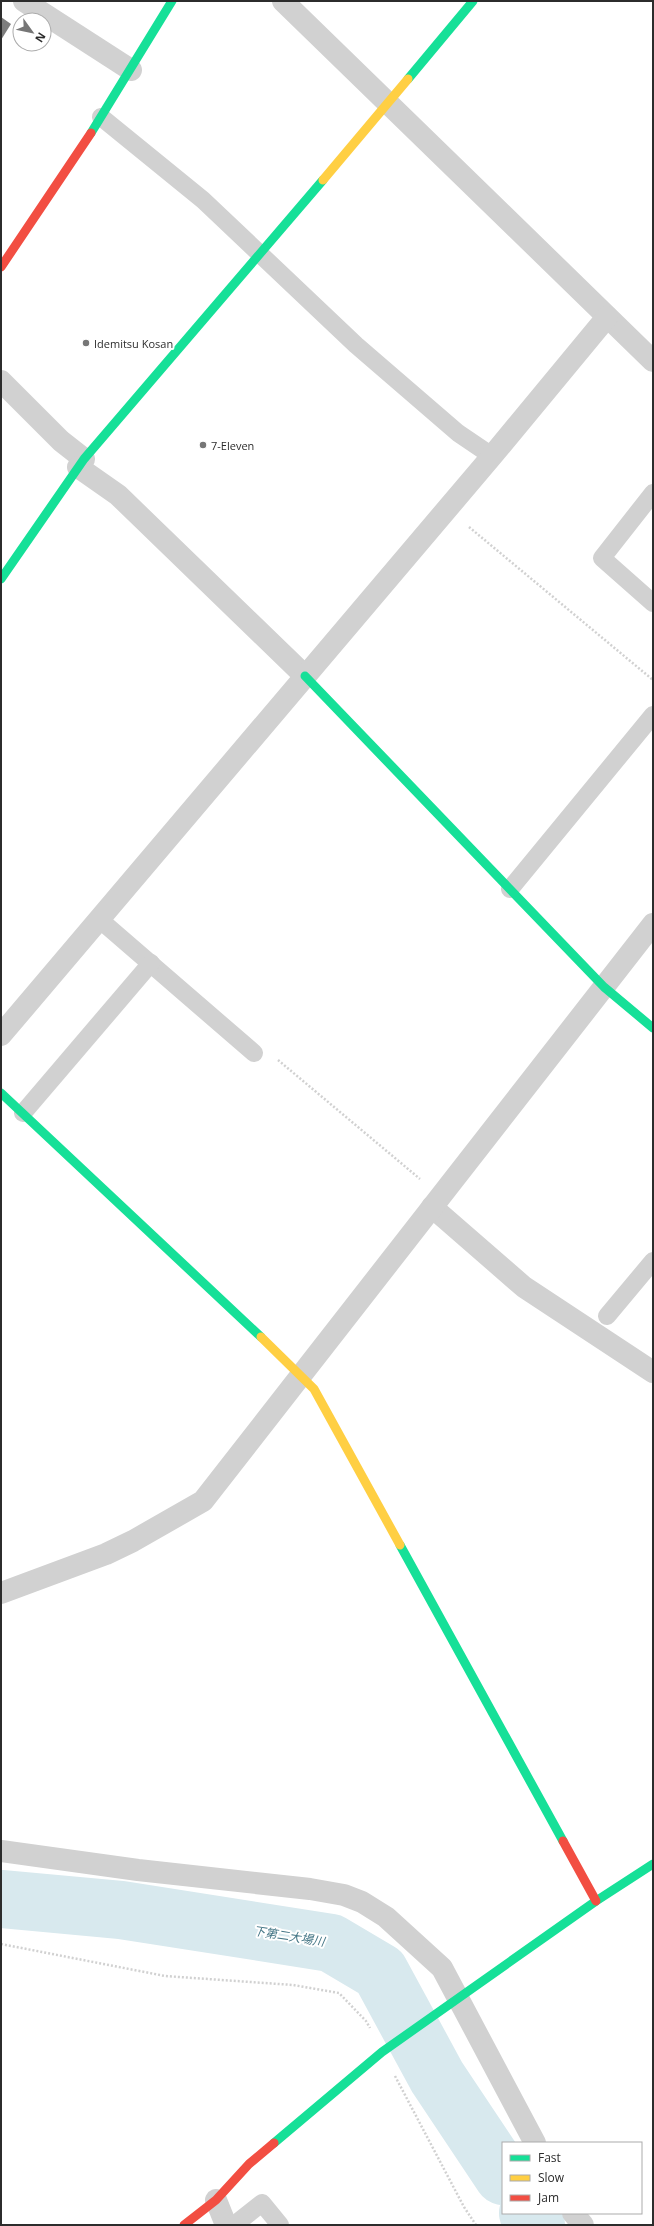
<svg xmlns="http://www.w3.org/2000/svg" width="654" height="2226" viewBox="0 0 654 2226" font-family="'Open Sans','Noto Sans JP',sans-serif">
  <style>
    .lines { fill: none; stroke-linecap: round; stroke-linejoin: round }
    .river { stroke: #d8e9ee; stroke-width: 58 }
    .building { fill: #7d7d7d }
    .path { stroke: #d1d1d1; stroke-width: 2.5; stroke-dasharray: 2 2; stroke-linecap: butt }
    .lane { stroke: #d1d1d1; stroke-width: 18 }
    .street { stroke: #d1d1d1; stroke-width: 22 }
    .fast { stroke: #16e098; stroke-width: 9 }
    .slow { stroke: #ffcf43; stroke-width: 9 }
    .jam { stroke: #f24e42; stroke-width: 9 }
    .poi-dot { fill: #767676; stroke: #fff; stroke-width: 1.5 }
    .labels { text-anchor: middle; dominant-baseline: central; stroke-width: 4; stroke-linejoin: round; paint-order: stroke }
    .poi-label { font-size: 11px; fill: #2c2c2c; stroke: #fff; text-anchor: start }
    .water-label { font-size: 12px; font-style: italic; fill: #437585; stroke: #fff }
  </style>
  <rect width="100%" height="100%" fill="#fff"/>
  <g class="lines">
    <g class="river">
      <polyline points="1,1899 121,1910 331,1943 380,1972 437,2077 503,2176"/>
      <polyline points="528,2213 536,2225"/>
    </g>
  </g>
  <polygon class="building" points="1,17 11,24 1,40"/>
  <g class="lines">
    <g class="path">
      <polyline points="469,527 653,680"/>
      <polyline points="278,1060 420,1179"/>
      <polyline points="1,1944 165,1976 293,1985 339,1993 366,2021 370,2028"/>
      <polyline points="395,2076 464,2207 476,2225"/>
    </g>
    <g class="lane">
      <polyline points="101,117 203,200 356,345 458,433 492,456"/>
      <polyline points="653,493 602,558 653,603"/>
      <polyline points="510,889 653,715"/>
      <polyline points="99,919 254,1053"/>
      <polyline points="23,1113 151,963"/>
      <polyline points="607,1316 653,1261"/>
      <polyline points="234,2225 262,2203 280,2225"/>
    </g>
    <g class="street">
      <polyline points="24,1 131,70"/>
      <polyline points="283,1 653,361"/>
      <polyline points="1,381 61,441 84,459"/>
      <polyline points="78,467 118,495 305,676"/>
      <polyline points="1,1035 492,456 607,317"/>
      <polyline points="432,1207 524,1287 653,1372"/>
      <polyline points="1,1593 106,1554 133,1541 203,1501 653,924"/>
      <polyline points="1,1851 138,1870 310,1889 344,1895 362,1902 386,1917 442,1968 535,2143"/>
      <polyline points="216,2200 226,2225"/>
      <polyline points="573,2213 583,2225"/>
    </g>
    <g class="fast">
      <polyline points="408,79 473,1"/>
      <polyline points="91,133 172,1"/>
      <polyline points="1,579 84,459 323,180"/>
      <polyline points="305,676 604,987 653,1028"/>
      <polyline points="1,1093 261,1337"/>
      <polyline points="400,1545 563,1841"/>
      <polyline points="274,2143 382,2052 596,1901 653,1864"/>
    </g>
    <g class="slow">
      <polyline points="323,180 408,79"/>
      <polyline points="261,1337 314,1389 400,1545"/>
    </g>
    <g class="jam">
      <polyline points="1,267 91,133"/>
      <polyline points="563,1841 596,1901"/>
      <polyline points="184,2225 216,2200 249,2164 274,2143"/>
    </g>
  </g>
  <g class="poi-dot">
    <circle cx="86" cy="343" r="4"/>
    <circle cx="203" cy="445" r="4"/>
  </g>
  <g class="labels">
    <g class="poi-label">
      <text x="94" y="343">Idemitsu Kosan</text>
      <text x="211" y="445">7-Eleven</text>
    </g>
    <g class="water-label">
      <text transform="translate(289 1936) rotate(9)">下第二大場川</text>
    </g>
  </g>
  <rect width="654" height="2226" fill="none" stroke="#2c2c2c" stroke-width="4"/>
  <rect x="502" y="2142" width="140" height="72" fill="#ffffff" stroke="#ababab"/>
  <rect x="510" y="2155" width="20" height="6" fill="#16e098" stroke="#ababab"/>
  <text x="538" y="2162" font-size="12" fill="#2c2c2c">Fast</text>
  <rect x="510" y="2175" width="20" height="6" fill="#ffcf43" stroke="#ababab"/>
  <text x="538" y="2182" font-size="12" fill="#2c2c2c">Slow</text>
  <rect x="510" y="2195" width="20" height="6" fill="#f24e42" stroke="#ababab"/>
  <text x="538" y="2202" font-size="12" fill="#2c2c2c">Jam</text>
  <g transform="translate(32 32) rotate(123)"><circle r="19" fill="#ffffff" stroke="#ababab"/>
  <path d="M0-3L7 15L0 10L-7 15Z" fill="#767676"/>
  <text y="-6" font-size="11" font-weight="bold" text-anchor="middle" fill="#2c2c2c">N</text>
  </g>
</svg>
